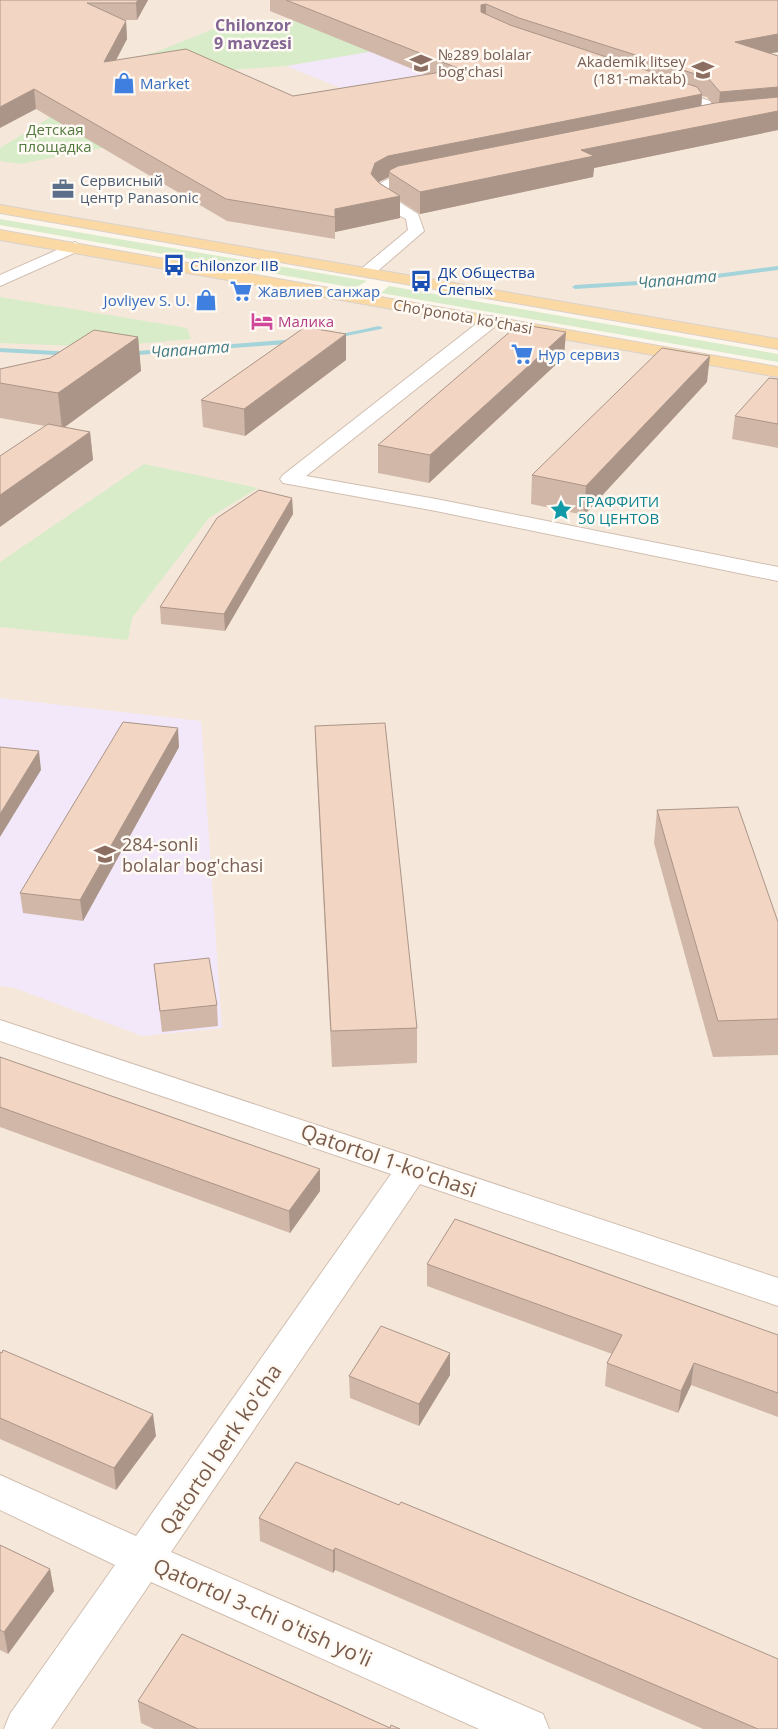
<svg xmlns="http://www.w3.org/2000/svg" width="778" height="1729" viewBox="0 0 778 1729" font-family="'Open Sans',sans-serif">
  <style>
    .residential { fill: #f5e8da }
    .education { fill: #f3e8fa }
    .green { fill: #d8ecc9 }
    .lines { fill: none; stroke-linecap: round; stroke-linejoin: round }
    .stream { fill: #a5d3da; fill-rule: evenodd }
    .minor-casing { stroke: #d1beb0; stroke-width: 2 }
    .major-casing { stroke: #dad1cd; stroke-width: 2 }
    .minor { fill: #fff; fill-rule: evenodd }
    .major { fill: #fbd9a5; fill-rule: evenodd }
    .wall { fill: #d1b7a8; fill-rule: evenodd }
    .shaded-wall { fill: #aa9588 }
    .building { fill: #f3d5c3; stroke: #aa9588 }
    .labels { text-anchor: middle; dominant-baseline: central; stroke-width: 5; stroke-linejoin: round; paint-order: stroke }
    .far-education-label { font-size: 15px; fill: #785e54; stroke: #fffaf3; text-anchor: start }
    .far-shop-label { font-size: 15px; fill: #366cbe; stroke: #fffaf3; text-anchor: start }
    .far-park-label { font-size: 15px; fill: #537a41; stroke: #fffaf3 }
    .far-service-label { font-size: 15px; fill: #4e5e75; stroke: #fffaf3; text-anchor: start }
    .far-transit-label { font-size: 15px; fill: #164399; stroke: #fffaf3; text-anchor: start }
    .far-street-label { font-size: 15px; fill: #7a5c4d; stroke: #fffaf3 }
    .far-hotel-label { font-size: 15px; fill: #b23c85; stroke: #fffaf3; text-anchor: start }
    .far-culture-label { font-size: 15px; fill: #0d838f; stroke: #fffaf3; text-anchor: start }
    .far-neighbourhood-label { font-size: 16px; font-weight: bold; fill: #846695; stroke: #fffaf3 }
    .far-water-label { font-size: 16px; font-style: italic; fill: #437c86; stroke: #fffaf3 }
    .education-label { font-size: 18px; fill: #785e54; stroke: #fffaf3; text-anchor: start }
    .near-street-label { font-size: 21px; fill: #7a5c4d; stroke: #fffaf3 }
  </style>
  <rect width="100%" height="100%" fill="#fdf6ec"/>
  <g class="residential">
    <polygon points="0,0 778,0 778,344 0,209"/>
    <polygon points="0,235 778,372 778,1729 0,1729"/>
  </g>
  <g class="education">
    <polygon points="479,33 555,61 361,96 286,66"/>
    <polygon points="0,698 201,721 222,1028 142,1036 15,988 0,986"/>
  </g>
  <g class="green">
    <polygon points="459,19 479,33 286,66 31,84 156,52 236,20"/>
    <polygon points="54,115 107,147 20,164 0,161 0,148"/>
    <polygon points="0,219 367,281 355,288 0,225"/>
    <polygon points="389,286 778,354 778,362 381,293"/>
    <polygon points="0,297 187,328 191,339 105,347 0,343"/>
    <polygon points="144,464 258,488 209,518 132,618 128,640 0,627 0,562"/>
  </g>
  <g class="lines">
    <g class="stream">
      <polygon points="778,266 778,270 686,282 575,289 572,287 575,285 686,278"/>
      <polygon points="379,326 383,328 381,329 331,339 327,337"/>
      <polygon points="298,339 301,339 301,343 124,356 120,354 124,352"/>
      <polygon points="0,348 73,352 77,354 73,356 0,352"/>
    </g>
    <g class="minor-casing">
      <g id="minor">
        <polygon points="701,98 747,113 749,116 742,120 696,105 695,102"/>
        <path d="M426 171 431 172 433 175 431 178 398 185 389 190 387 194 418 214 424 231 373 275H361L359 272 361 269 408 230 406 219C394 212 381 206 373 194 379 175 409 174 426 171Z"/>
        <polygon points="75,242 83,247 81,250 0,286 0,275"/>
        <polygon points="491,316 497,317 500,321 497,325 306,476 436,499 778,567 778,581 436,511 283,483 280,479 283,475 485,317"/>
        <polygon points="0,1020 778,1278 778,1306 420,1184 171,1552 543,1714 549,1729 479,1729 151,1582 51,1729 4,1729 10,1714 115,1565 0,1510 0,1475 136,1536 391,1174 0,1041"/>
      </g>
    </g>
    <g class="major-casing">
      <g id="major">
        <polygon points="0,205 778,339 778,349 0,213"/>
        <polygon points="0,230 778,367 778,377 0,240"/>
      </g>
    </g>
    <use href="#minor" class="minor"/>
    <use href="#major" class="major"/>
  </g>
  <g class="wall">
    <path d="M0 0H148L137 20H124L126 21 127 39 116 60 293 96 427 75 270 11V0H778V52L770 53 778 111V130L594 168 593 177 420 214 400 201V218L335 232V239L227 221 36 109ZM702 96 707 97 712 104 701 106ZM388 177H389V189L378 182Z"/>
    <polygon points="138,337 141,371 65,427 90,432 93,460 45,426 0,418 0,369 50,358"/>
    <polygon points="564,357 429,483 378,473 378,445"/>
    <polygon points="346,360 245,436 203,427 201,400"/>
    <polygon points="778,379 778,448 732,439 735,416"/>
    <polygon points="707,382 584,515 531,504 532,475"/>
    <polygon points="292,498 293,514 225,631 161,624 160,607"/>
    <polygon points="315,726 417,1028 417,1063 332,1067 316,758"/>
    <polygon points="179,747 83,921 23,913 20,893"/>
    <polygon points="657,810 778,922 778,1055 713,1057 654,843"/>
    <polygon points="154,964 217,1005 218,1026 162,1032"/>
    <polygon points="0,1057 320,1191 290,1233 0,1127"/>
    <polygon points="427,1264 778,1335 778,1417 691,1385 678,1413 605,1386 607,1363 612,1354 427,1286"/>
    <polygon points="0,1352 156,1436 116,1490 0,1439"/>
    <polygon points="450,1353 450,1375 419,1426 350,1398 349,1376"/>
    <polygon points="296,1462 778,1729 703,1729 335,1570 333,1573 260,1541 259,1518"/>
    <polygon points="0,1545 50,1569 54,1591 8,1654 0,1650"/>
    <polygon points="138,1701 390,1728 400,1729 154,1729 141,1723"/>
  </g>
  <g class="shaded-wall">
    <polygon points="138,0 148,0 137,20 136,3"/>
    <polygon points="486,4 486,21 481,22 481,5"/>
    <polygon points="126,21 127,39 105,81 104,62"/>
    <polygon points="778,34 778,52 733,60 735,42"/>
    <polygon points="778,87 778,106 718,111 720,92"/>
    <polygon points="34,89 36,109 0,128 0,107"/>
    <polygon points="702,94 701,114 389,172 389,177 375,184 371,174 375,163 388,156"/>
    <polygon points="778,111 778,130 594,168 593,177 420,214 420,192 581,150"/>
    <polygon points="400,196 400,218 335,232 335,209"/>
    <polygon points="566,332 564,357 429,483 430,455"/>
    <polygon points="346,334 346,360 245,436 244,409"/>
    <polygon points="138,337 141,371 62,429 58,393"/>
    <polygon points="710,356 707,382 584,515 586,486"/>
    <polygon points="90,432 93,460 0,527 0,495"/>
    <polygon points="292,498 293,514 225,631 224,614"/>
    <polygon points="178,728 179,747 83,921 80,900"/>
    <polygon points="39,751 41,770 0,837 0,814"/>
    <polygon points="320,1169 320,1191 290,1233 289,1211"/>
    <polygon points="450,1353 450,1375 419,1426 419,1404"/>
    <polygon points="694,1363 691,1385 678,1413 681,1391"/>
    <polygon points="153,1414 156,1436 116,1490 114,1468"/>
    <polygon points="335,1548 335,1570 333,1573 333,1551"/>
    <polygon points="50,1569 54,1591 8,1654 4,1632"/>
  </g>
  <g class="building">
    <polygon points="0,0 138,0 136,3 87,3 126,21 104,62 186,49 293,96 460,69 286,0 778,0 778,34 735,42 778,56 778,87 720,92 708,78 519,18 486,4 481,5 481,12 510,25 697,87 702,94 388,156 375,163 371,174 379,183 400,196 335,209 335,217 226,199 34,89 0,107"/>
    <polygon points="778,97 778,111 581,150 594,156 420,192 389,172 390,170 398,166 715,103"/>
    <polygon points="519,324 566,332 430,455 378,445"/>
    <polygon points="305,327 346,334 244,409 201,400"/>
    <polygon points="94,330 138,337 58,393 0,383 0,369 50,358"/>
    <polygon points="662,348 710,356 586,486 532,475"/>
    <polygon points="769,378 778,379 778,424 735,416"/>
    <polygon points="48,424 90,432 0,495 0,456"/>
    <polygon points="259,490 292,498 224,614 160,607 217,518"/>
    <polygon points="123,722 178,728 80,900 20,893"/>
    <polygon points="385,723 417,1028 331,1031 315,726"/>
    <polygon points="0,747 39,751 0,814"/>
    <polygon points="738,807 778,922 778,1019 718,1021 657,810"/>
    <polygon points="209,958 217,1005 160,1011 154,964"/>
    <polygon points="0,1057 320,1169 289,1211 0,1107"/>
    <polygon points="455,1219 778,1335 778,1393 694,1363 681,1391 607,1363 622,1335 427,1264"/>
    <polygon points="381,1326 450,1353 419,1404 349,1376"/>
    <polygon points="3,1350 153,1414 114,1468 0,1418 0,1352 2,1353"/>
    <polygon points="296,1462 399,1505 401,1502 692,1622 778,1659 778,1729 758,1729 335,1548 333,1551 259,1518"/>
    <polygon points="0,1545 50,1569 4,1632 0,1630"/>
    <polygon points="182,1634 390,1728 391,1725 400,1729 198,1729 138,1701"/>
  </g>
  <defs>
    <g id="school-bare" transform="scale(1.725)"><path d="M0-5L7-2L0 1L-7-2ZM-4 1L0 2.5L4 1V4Q0 6-4 4Z" fill="#8d6e63" stroke="#fffaf3" stroke-width="2.5" paint-order="stroke"/></g>
    <g id="university-bare" transform="scale(1.725)"><path d="M0-5L7-2L0 1L-7-2ZM-4 1L0 2.5L4 1V4Q0 6-4 4Z" fill="#8d6e63" stroke="#fffaf3" stroke-width="2.5" paint-order="stroke"/></g>
    <g id="shop-bare" transform="scale(1.725)"><path d="M-5-2.5h2.3a2.7 3.5 0 0 1 5.4 0H5L5.5 6h-11ZM-1.5-2.5h3a1.5 2.3 0 0 0-3 0Z" fill="#3f7fe0" stroke="#fffaf3" stroke-width="2.5" paint-order="stroke"/></g>
    <g id="office-bare" transform="scale(1.725)"><path d="M-6-3h4V-5.5h4V-3h4V5H-6ZM-1-4.5V-3h2v-1.5ZM-6 0V1H6V0Z" fill="#5c6f8a" stroke="#fffaf3" stroke-width="2.5" paint-order="stroke"/></g>
    <g id="bus-bare" transform="scale(1.725)"><path d="M-5-6H5V4H4V6H2V4H-2V6H-4V4H-5ZM-3.5-4V0h7V-4ZM-3.5 1.2v1.5H-2V1.2ZM2 1.2v1.5H3.5V1.2Z" fill="#1a4fb4" stroke="#fffaf3" stroke-width="2.5" paint-order="stroke"/></g>
    <g id="supermarket-bare" transform="scale(1.725)"><path d="M-6-5.5h2.5l.6 2H6L4.5 2H-2.5L-4.4-4H-6ZM-1.5 3.2a1.3 1.3 0 1 0 .1 0ZM3 3.2a1.3 1.3 0 1 0 .1 0Z" fill="#3f7fe0" stroke="#fffaf3" stroke-width="2.5" paint-order="stroke"/></g>
    <g id="hotel-bare" transform="scale(1.725)"><path d="M-6-4.5h1.5V1H6V5H4.5V3h-9V5H-6ZM-4 0a1.8 1.8 0 1 1 3.6 0ZM.5 0V-2.5h3Q6-2.5 6 0Z" fill="#d1479c" stroke="#fffaf3" stroke-width="2.5" paint-order="stroke"/></g>
    <g id="sight-bare" transform="scale(1.725)"><path d="M0-6L1.8-2.2L6-1.7L2.9 1.2L3.7 5.4L0 3.3L-3.7 5.4L-2.9 1.2L-6-1.7L-1.8-2.2Z" fill="#0f9aa8" stroke="#fffaf3" stroke-width="2.5" paint-order="stroke"/></g>
  </defs>
  <g fill-rule="evenodd">
    <use href="#school-bare" x="421" y="63"/>
    <use href="#university-bare" x="703" y="70"/>
    <use href="#shop-bare" x="124" y="83"/>
    <use href="#office-bare" x="63" y="189"/>
    <use href="#bus-bare" x="174" y="265"/>
    <use href="#bus-bare" x="421" y="281"/>
    <use href="#supermarket-bare" x="241" y="291"/>
    <use href="#shop-bare" x="206" y="300"/>
    <use href="#hotel-bare" x="262" y="321"/>
    <use href="#supermarket-bare" x="522" y="354"/>
    <use href="#sight-bare" x="561" y="510"/>
    <use href="#school-bare" x="105" y="854"/>
  </g>
  <g class="labels">
    <g class="far-education-label">
      <text x="438" y="54">№289 bolalar<tspan x="438" dy="17">bog'chasi</tspan></text>
      <text x="686" y="61" text-anchor="end">Akademik litsey<tspan x="686" dy="17">(181-maktab)</tspan></text>
    </g>
    <g class="far-shop-label">
      <text x="140" y="83">Market</text>
      <text x="258" y="291">Жавлиев санжар</text>
      <text x="190" y="300" text-anchor="end">Jovliyev S. U.</text>
      <text x="538" y="354">Нур сервиз</text>
    </g>
    <g class="far-park-label">
      <text x="55" y="129">Детская<tspan x="55" dy="17">площадка</tspan></text>
    </g>
    <g class="far-service-label">
      <text x="80" y="180">Сервисный<tspan x="80" dy="17">центр Panasonic</tspan></text>
    </g>
    <g class="far-transit-label">
      <text x="190" y="265">Chilonzor IIB</text>
      <text x="438" y="272">ДК Общества<tspan x="438" dy="17">Слепых</tspan></text>
    </g>
    <g class="far-street-label">
      <text transform="translate(463 316) rotate(10)">Cho'ponota ko'chasi</text>
    </g>
    <g class="far-hotel-label">
      <text x="278" y="321">Малика</text>
    </g>
    <g class="far-culture-label">
      <text x="578" y="501">ГРАФФИТИ<tspan x="578" dy="17">50 ЦЕНТОВ</tspan></text>
    </g>
    <g class="far-neighbourhood-label">
      <text x="253" y="25">Chilonzor<tspan x="253" dy="18">9 mavzesi</tspan></text>
    </g>
    <g class="far-water-label">
      <text transform="translate(677 279) rotate(-5)">Чапаната</text>
      <text transform="translate(190 349) rotate(-4)">Чапаната</text>
    </g>
    <g class="education-label">
      <text x="122" y="844">284-sonli<tspan x="122" dy="21">bolalar bog'chasi</tspan></text>
    </g>
    <g class="near-street-label">
      <text transform="translate(389 1160) rotate(19)">Qatortol 1-ko'chasi</text>
      <text transform="translate(220 1449) rotate(-56)">Qatortol berk ko'cha</text>
      <text transform="translate(263 1612) rotate(24)">Qatortol 3-chi o'tish yo'li</text>
    </g>
  </g>
</svg>
